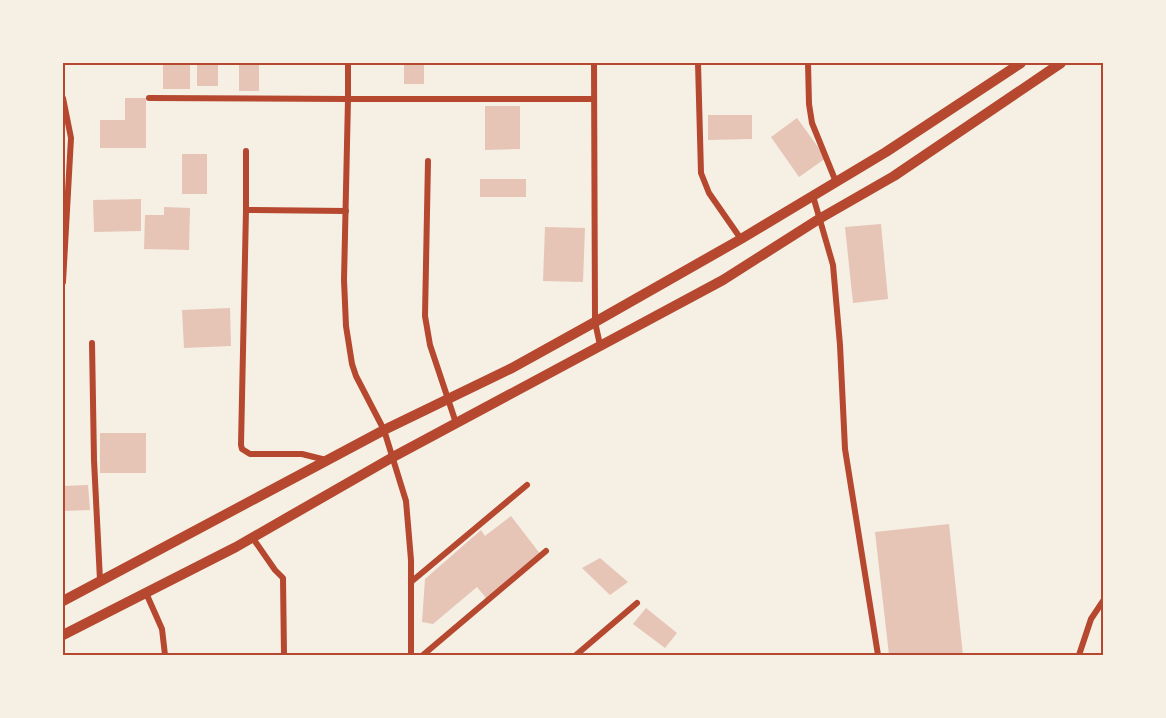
<svg xmlns="http://www.w3.org/2000/svg" width="1166" height="718" viewBox="0 0 1166 718" font-family="'Open Sans',sans-serif">
  <style>
    .building { fill: #e6c5b7 }
    .lines { fill: none; stroke-linecap: round; stroke-linejoin: round }
    .minor { stroke: #b5482f; stroke-width: 6 }
    .tertiary { stroke: #b5482f; stroke-width: 10 }
    .neatline { fill: none; stroke: #b5482f; stroke-width: 2 }
  </style>
  <rect width="100%" height="100%" fill="#f6efe4"/>
  <g class="building">
    <rect x="163" y="63" width="27" height="26"/>
    <rect x="197" y="63" width="21" height="23"/>
    <rect x="239" y="63" width="20" height="28"/>
    <rect x="404" y="63" width="20" height="21"/>
    <polygon points="125,98 146,98 146,148 100,148 100,120 125,120"/>
    <polygon points="485,106 520,106 520,149 485,150"/>
    <polygon points="708,115 752,115 752,139 708,140"/>
    <polygon points="797,118 826,158 799,177 771,137"/>
    <rect x="182" y="154" width="25" height="40"/>
    <rect x="480" y="179" width="46" height="18"/>
    <polygon points="141,199 141,231 94,232 93,200"/>
    <polygon points="164,207 190,208 189,250 144,249 145,215 164,215"/>
    <polygon points="881,224 888,299 853,303 845,227"/>
    <polygon points="545,227 585,228 583,282 543,281"/>
    <polygon points="230,308 231,346 184,348 182,310"/>
    <rect x="100" y="433" width="46" height="40"/>
    <polygon points="88,485 90,510 63,511 63,486"/>
    <polygon points="511,516 541,555 486,598 477,587 433,624 422,622 425,579 481,530 485,536"/>
    <polygon points="949,524 963,655 889,655 875,532"/>
    <polygon points="600,558 628,582 610,595 582,568"/>
    <polygon points="646,608 677,633 665,648 633,624"/>
  </g>
  <g class="lines">
    <g class="minor">
      <polyline points="348,63 348,99 594,99"/>
      <polyline points="594,63 595,322 600,345"/>
      <polyline points="698,63 701,173 709,193 741,239"/>
      <polyline points="808,63 809,104 812,123 836,182"/>
      <polyline points="63,98 71,138 63,282"/>
      <polyline points="149,98 348,99 344,280 346,326 352,364 356,376 384,430 406,501 411,560 411,655"/>
      <polyline points="428,161 425,316 430,345 456,423"/>
      <polyline points="813,196 833,265 840,345 845,449 878,655"/>
      <polyline points="246,210 246,151"/>
      <polyline points="92,343 94,460 100,580"/>
      <polyline points="326,460 302,454 250,454 242,449 241,445 246,210 346,211"/>
      <polyline points="252,537 275,570 283,578 284,655"/>
      <polyline points="411,582 527,485"/>
      <polyline points="146,593 162,629 165,655"/>
      <polyline points="423,655 546,551"/>
      <polyline points="576,655 637,603"/>
      <polyline points="1079,655 1091,619 1103,601"/>
    </g>
    <g class="tertiary">
      <polyline points="63,601 384,430 510,369 595,322 741,239 886,152 1021,63"/>
      <polyline points="63,635 236,547 393,457 723,280 819,219 894,176 1061,63"/>
    </g>
  </g>
  <rect width="1166" height="718" fill="none" stroke="#f6efe4" stroke-width="129"/>
  <rect x="64" y="64" width="1038" height="590" class="neatline"/>
</svg>
